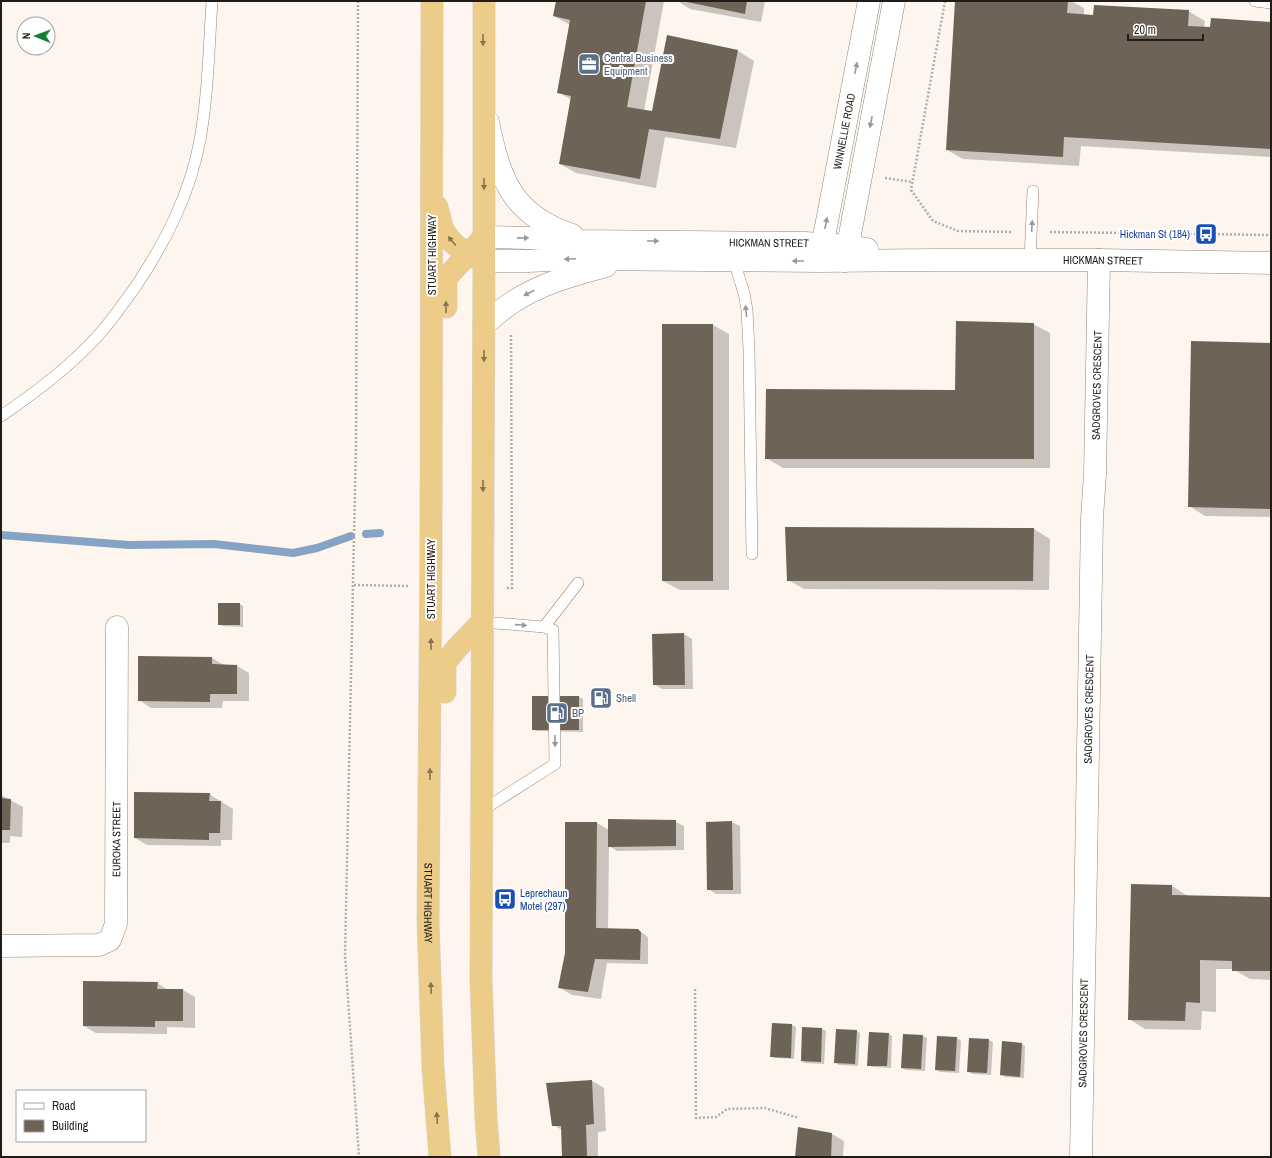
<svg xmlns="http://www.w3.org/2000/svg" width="1272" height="1158" viewBox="0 0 1272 1158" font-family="'Archivo Narrow',sans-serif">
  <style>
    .shadow { fill: #0003 }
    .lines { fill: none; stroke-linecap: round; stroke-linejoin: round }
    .stream { stroke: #85a3c5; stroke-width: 8 }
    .building { fill: #6d6357 }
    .service-casing { stroke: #92867a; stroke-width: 12 }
    .minor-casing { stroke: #92867a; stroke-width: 23 }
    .trunk-casing { stroke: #d7d6d5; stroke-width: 23 }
    .path { stroke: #b4ada6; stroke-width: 2.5; stroke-dasharray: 2 2; stroke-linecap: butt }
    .service { stroke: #fff; stroke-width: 11 }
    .minor { stroke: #fff; stroke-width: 22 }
    .trunk { stroke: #eccc88; stroke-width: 22 }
    .oneway { fill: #867450 }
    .oneway2 { fill: #9b9997 }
    .labels { text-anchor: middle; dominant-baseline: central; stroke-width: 4; stroke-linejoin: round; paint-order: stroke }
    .service-label { font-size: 11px; fill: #4e5e75; stroke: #fff; text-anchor: start }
    .street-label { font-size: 11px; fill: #211c17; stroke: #fff }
    .transit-label { font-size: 11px; fill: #164399; stroke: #fff; text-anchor: end }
  </style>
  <rect width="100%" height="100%" fill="#fef6ee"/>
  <g class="shadow">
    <polygon points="557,1 664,1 644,111 653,113 667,36 738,51 754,61 736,148 665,137 656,188 576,173 560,164 572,100 558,92 570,25 554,16"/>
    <polygon points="677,1 765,1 761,22 690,9"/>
    <polygon points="956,1 1071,1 1084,8 1084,15 1094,16 1188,11 1205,21 1204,28 1271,23 1271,157 1081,146 1079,166 963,159 947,150"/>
    <polygon points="1033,324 1050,333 1050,468 783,468 766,458 956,391"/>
    <polygon points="713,325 729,334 729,590 680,590 663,581"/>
    <polygon points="1271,344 1271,517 1205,516 1189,506"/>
    <polygon points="1034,529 1050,539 1049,590 804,589 788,580"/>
    <polygon points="240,604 243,606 243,627 222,626 219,624"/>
    <polygon points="653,634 684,634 692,639 693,689 662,689 654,684"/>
    <polygon points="212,658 224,665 237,666 249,673 249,701 223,701 222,708 151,708 139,700"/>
    <polygon points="533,697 579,697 583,699 583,732 536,731 533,729"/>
    <polygon points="209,794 233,809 232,840 221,840 221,846 147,845 135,838"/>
    <polygon points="1,795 23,807 22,837 10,836 10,843 1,843"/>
    <polygon points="676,822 684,826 684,850 617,851 609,846 608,929 637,930 646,935 648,938 648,964 607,963 601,999 572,995 560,988 566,953 566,823 597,823 609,830"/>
    <polygon points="732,822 740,826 741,894 716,894 708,889 707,823"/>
    <polygon points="1172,886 1188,896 1271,898 1271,980 1250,979 1233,969 1216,969 1216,1012 1202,1011 1201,1030 1145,1029 1129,1019"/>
    <polygon points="157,983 168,990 183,990 195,997 195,1028 167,1027 167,1034 96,1033 84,1026"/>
    <polygon points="792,1025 796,1027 794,1059 775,1058 771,1056"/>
    <polygon points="803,1028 822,1029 826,1031 824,1064 805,1063 802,1061"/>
    <polygon points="856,1031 860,1033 858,1066 839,1065 835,1062"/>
    <polygon points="889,1034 892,1036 891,1068 872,1067 868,1065"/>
    <polygon points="923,1036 927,1038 925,1071 906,1070 902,1068"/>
    <polygon points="957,1038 961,1041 959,1073 940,1072 936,1070"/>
    <polygon points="989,1040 993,1042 991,1075 972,1074 968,1071"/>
    <polygon points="1022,1044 1025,1046 1024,1078 1005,1077 1001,1075"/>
    <polygon points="592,1081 604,1088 606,1131 598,1132 598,1157 563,1157 562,1130 553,1125"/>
    <polygon points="832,1134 844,1141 843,1157 796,1157"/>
  </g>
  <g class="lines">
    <g class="stream">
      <polyline points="366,534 380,533"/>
      <polyline points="1,535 129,545 214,544 293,553 317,548 351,536"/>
    </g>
  </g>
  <g class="building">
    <polygon points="556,1 646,1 627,107 652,111 667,35 738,50 720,139 649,129 640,179 559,164 571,96 557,93 570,20 553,16"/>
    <polygon points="682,1 747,1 745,14"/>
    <polygon points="955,1 1068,1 1067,13 1093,15 1094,5 1189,10 1188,26 1210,27 1211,18 1271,22 1271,149 1064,137 1063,157 946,150"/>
    <polygon points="956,321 1034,323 1034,459 765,459 766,389 955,390"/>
    <rect x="662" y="324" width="51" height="257"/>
    <polygon points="1191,341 1271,343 1271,509 1188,507"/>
    <polygon points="785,527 1034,528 1033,581 787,581"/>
    <rect x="218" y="603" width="22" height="22"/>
    <polygon points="684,633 685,685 653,685 652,634"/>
    <polygon points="138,656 212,657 212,664 237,665 237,694 210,694 210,702 138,701"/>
    <rect x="532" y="696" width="47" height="34"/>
    <polygon points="134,792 210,793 209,801 221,801 220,833 209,833 209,840 134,838"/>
    <polygon points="1,798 11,799 10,830 1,830"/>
    <polygon points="608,819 676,820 676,846 608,847"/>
    <polygon points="732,821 733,890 707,890 706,822"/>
    <polygon points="565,822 597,822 596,928 638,929 641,932 640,960 595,959 588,992 558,988 565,953"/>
    <polygon points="1131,884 1172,885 1172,895 1271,897 1271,971 1232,971 1232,961 1200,960 1200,1003 1186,1002 1185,1021 1128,1020"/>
    <polygon points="83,981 158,982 157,989 183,989 183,1021 155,1021 155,1027 83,1026"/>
    <polygon points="772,1023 792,1024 791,1058 770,1057"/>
    <polygon points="802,1027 822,1028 821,1062 801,1061"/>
    <polygon points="836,1029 857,1030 855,1064 834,1063"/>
    <polygon points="869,1032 889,1033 887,1066 867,1066"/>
    <polygon points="903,1034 923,1035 921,1069 901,1068"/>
    <polygon points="937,1036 957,1037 955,1071 935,1070"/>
    <polygon points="969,1038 989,1039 987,1073 967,1072"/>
    <polygon points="1002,1041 1022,1043 1020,1077 1000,1075"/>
    <polygon points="592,1080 594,1124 586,1125 587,1157 562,1157 561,1126 552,1126 546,1083"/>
    <polygon points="798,1127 832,1133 831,1157 795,1157"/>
  </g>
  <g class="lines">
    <g class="service-casing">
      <g id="service">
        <polyline points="1255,1 1271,3"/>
        <polyline points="1030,260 1033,191"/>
        <polyline points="734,261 744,293 747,310 749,350 752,554"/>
        <path d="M1 416C35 393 67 369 95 339 110 323 123 304 136 286 166 241 190 194 200 140 208 95 209 47 212 1"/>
        <polyline points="544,627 578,583"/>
        <polyline points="481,811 555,764 553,630 544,627 482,622"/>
      </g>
    </g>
    <g class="minor-casing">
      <g id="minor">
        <path d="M488 122C500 180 512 215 572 235"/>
        <path id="s1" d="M484 237 528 238 576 241 805 243 848 246 867 249"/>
        <path id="s2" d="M820 258 869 1"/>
        <path id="s3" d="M484 261H528L576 259 820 261 935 260H1099L1271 263"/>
        <polyline points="845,261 894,1"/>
        <path d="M484 325C493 317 503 308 513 302 540 284 575 274 606 266"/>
        <path id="s4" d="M1 946 99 945 110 940 116 924 117 627"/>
        <path id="s5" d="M1081 1157 1092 518 1095 474 1099 260"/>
      </g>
    </g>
    <g class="trunk-casing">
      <g id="trunk">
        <path id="s6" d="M432 1 431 553 428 921 433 1068 440 1157"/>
        <polyline points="484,1 484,261 481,980 486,1118 489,1157"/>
        <polyline points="437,207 443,230 453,243 468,255 481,260"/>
        <polyline points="446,307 446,278 484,237"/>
        <polyline points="445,692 445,663 457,648 482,622"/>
      </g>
    </g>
    <g class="path">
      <polyline points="358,1 356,443 345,955 359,1157"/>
      <polyline points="945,1 911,190 933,221 958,231 1013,232"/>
      <polyline points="885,178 913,182"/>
      <polyline points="1050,232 1271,235"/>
      <polyline points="354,585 408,586"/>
      <polyline points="507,588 512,588 511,334"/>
      <polyline points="695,989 696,1118 716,1117 727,1109 765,1108 799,1118"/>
    </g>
    <use href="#service" class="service"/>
    <use href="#minor" class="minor"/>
    <use href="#trunk" class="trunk"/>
  </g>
  <defs><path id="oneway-solid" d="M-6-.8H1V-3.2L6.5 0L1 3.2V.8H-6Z"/></defs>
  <g class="oneway">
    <use href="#oneway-solid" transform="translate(483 40) rotate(90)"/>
    <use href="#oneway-solid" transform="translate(484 184) rotate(89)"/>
    <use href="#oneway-solid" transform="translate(452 241) rotate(-131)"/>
    <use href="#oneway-solid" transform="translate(446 307) rotate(-90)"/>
    <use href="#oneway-solid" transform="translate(484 356) rotate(90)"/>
    <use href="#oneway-solid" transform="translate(483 486) rotate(90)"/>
    <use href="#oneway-solid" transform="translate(431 644) rotate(-90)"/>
    <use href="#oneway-solid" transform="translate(430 774) rotate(-90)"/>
    <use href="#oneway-solid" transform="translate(431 988) rotate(-92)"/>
    <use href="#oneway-solid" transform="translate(437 1118) rotate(-94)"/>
  </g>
  <g class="oneway2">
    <use href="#oneway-solid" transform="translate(856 68) rotate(-79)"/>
    <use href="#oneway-solid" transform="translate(871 122) rotate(101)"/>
    <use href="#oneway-solid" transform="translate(826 223) rotate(-79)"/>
    <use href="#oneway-solid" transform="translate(1032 226) rotate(-87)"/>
    <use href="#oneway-solid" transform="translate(523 238) rotate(1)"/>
    <use href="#oneway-solid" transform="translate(653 241)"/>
    <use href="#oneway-solid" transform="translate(570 259) rotate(177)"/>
    <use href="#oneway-solid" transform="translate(798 261) rotate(-180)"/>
    <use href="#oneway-solid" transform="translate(529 293) rotate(153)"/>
    <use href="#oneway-solid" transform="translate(746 311) rotate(-96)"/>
    <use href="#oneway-solid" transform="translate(521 625) rotate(4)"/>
    <use href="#oneway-solid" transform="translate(555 741) rotate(89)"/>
  </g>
  <defs>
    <g id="office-square" transform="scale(1.15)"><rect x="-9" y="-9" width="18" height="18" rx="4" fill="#5c6f8a" stroke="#fff"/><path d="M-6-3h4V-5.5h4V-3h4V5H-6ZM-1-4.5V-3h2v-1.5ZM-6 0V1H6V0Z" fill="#fff"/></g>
    <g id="bus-square" transform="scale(1.15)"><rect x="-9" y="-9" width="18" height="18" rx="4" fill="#1a4fb4" stroke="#fff"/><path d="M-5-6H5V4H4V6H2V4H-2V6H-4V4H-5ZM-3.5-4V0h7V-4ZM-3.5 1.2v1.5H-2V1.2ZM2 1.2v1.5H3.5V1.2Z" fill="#fff"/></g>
    <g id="fuel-square" transform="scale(1.15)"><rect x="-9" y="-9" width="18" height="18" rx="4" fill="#5c6f8a" stroke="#fff"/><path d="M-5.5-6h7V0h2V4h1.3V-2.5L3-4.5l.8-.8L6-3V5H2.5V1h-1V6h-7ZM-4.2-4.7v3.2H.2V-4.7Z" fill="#fff"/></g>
  </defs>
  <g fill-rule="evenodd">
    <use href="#office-square" x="589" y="64"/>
    <use href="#bus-square" x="1206" y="234"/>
    <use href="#fuel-square" x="601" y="698"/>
    <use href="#fuel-square" x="557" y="713"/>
    <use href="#bus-square" x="505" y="899"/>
  </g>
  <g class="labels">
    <g class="service-label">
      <text x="604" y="58">Central Business<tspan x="604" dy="13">Equipment</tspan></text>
      <text x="616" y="698">Shell</text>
      <text x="572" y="713">BP</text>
    </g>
    <g class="street-label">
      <text stroke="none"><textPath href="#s2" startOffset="129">WINNELLIE ROAD</textPath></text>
      <text stroke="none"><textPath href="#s1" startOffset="285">HICKMAN STREET</textPath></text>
      <text transform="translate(432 255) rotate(-90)">STUART HIGHWAY</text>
      <text stroke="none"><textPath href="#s3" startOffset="619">HICKMAN STREET</textPath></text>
      <text stroke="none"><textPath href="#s5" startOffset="772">SADGROVES CRESCENT</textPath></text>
      <text transform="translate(431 579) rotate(-90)">STUART HIGHWAY</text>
      <text stroke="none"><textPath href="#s5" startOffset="448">SADGROVES CRESCENT</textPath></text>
      <text stroke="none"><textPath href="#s4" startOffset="212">EUROKA STREET</textPath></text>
      <text stroke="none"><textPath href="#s6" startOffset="902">STUART HIGHWAY</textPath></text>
      <text stroke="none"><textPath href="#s5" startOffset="124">SADGROVES CRESCENT</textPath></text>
    </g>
    <g class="transit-label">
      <text x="1190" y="234">Hickman St (184)</text>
      <text x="520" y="893" text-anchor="start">Leprechaun<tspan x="520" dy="13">Motel (297)</tspan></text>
    </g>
  </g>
  <rect width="1272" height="1158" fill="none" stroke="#211c17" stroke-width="4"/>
  <rect x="16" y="1090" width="130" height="52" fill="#ffffff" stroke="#a6a4a2"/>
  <rect x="24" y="1103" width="20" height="6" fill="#ffffff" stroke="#a6a4a2"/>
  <text x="52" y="1110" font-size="12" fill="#211c17">Road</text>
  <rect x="24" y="1120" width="20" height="12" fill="#6d6357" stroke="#a6a4a2"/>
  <text x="52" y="1130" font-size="12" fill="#211c17">Building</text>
  <g transform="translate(36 36) rotate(271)"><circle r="19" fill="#ffffff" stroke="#a6a4a2"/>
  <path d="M0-3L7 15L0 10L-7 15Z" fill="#107e34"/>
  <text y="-6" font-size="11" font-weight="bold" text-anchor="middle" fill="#211c17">N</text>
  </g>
  <path d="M1128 34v6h75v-6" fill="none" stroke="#211c17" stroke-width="2"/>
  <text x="1134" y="34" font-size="12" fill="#211c17" stroke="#ffffff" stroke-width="3" paint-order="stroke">20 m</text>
</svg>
